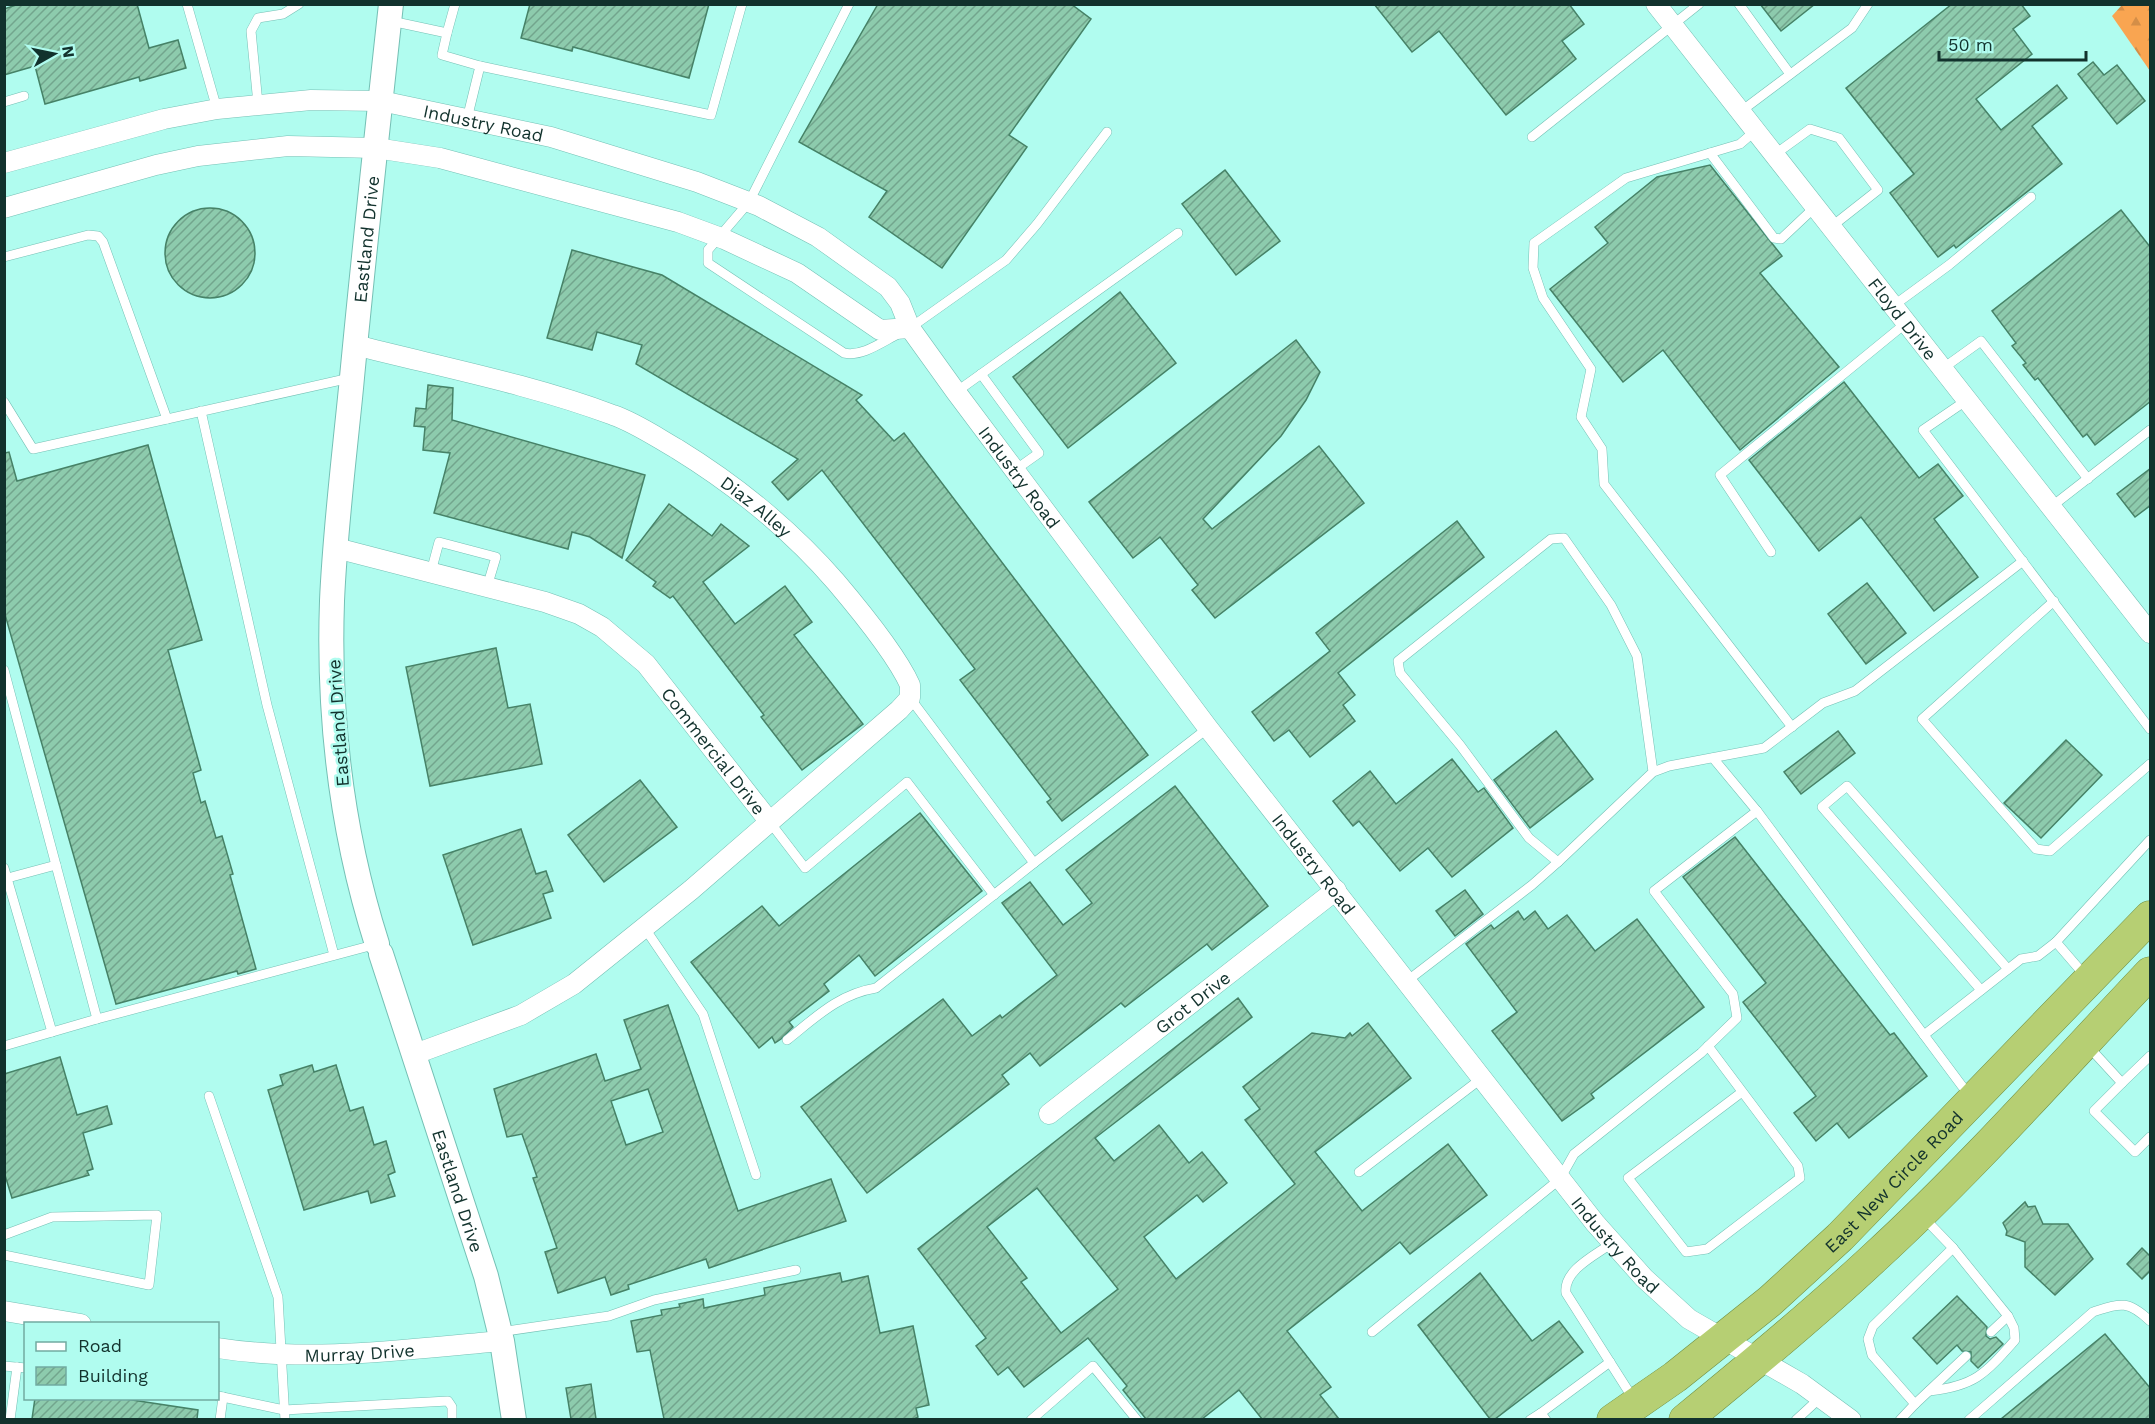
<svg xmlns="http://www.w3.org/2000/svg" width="2155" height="1424" viewBox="0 0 2155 1424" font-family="'Work Sans',sans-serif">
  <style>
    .forest { fill: url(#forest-firs) }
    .building { fill: url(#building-hatch); stroke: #468267; stroke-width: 1.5; fill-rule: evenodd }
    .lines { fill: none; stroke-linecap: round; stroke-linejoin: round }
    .service-casing { stroke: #75c0b5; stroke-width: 10 }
    .minor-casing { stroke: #75c0b5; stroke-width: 21 }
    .tertiary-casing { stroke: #75c0b5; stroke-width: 26 }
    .trunk-casing { stroke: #709044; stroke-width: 33 }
    .service { stroke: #fff; stroke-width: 9 }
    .minor { stroke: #fff; stroke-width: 20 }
    .tertiary { stroke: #fff; stroke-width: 24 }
    .trunk { stroke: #b6cf73; stroke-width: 32 }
    .labels { text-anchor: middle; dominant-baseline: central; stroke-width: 5; stroke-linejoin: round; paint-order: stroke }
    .street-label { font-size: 18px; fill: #12322d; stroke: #b0fcef }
  </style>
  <defs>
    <pattern id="forest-firs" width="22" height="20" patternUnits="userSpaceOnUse" patternTransform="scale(1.5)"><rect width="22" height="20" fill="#f9a551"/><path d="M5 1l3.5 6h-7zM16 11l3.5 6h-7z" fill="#d48e47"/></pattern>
    <pattern id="building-hatch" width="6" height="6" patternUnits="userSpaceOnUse" patternTransform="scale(1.5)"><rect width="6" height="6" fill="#8dcbad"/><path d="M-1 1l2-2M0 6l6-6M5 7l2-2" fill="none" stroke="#72a58d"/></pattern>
  </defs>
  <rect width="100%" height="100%" fill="#b0fcef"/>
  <polygon class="forest" points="2122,5 2150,5 2150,71 2112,16"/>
  <g class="building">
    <polygon points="19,4 137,4 149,48 178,40 186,68 140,81 139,77 45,104 35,66 4,75 4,9"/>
    <polygon points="530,4 709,4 689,78 573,47 572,51 521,38"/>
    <polygon points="878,4 1071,4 1091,19 1009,135 1027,147 942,268 869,217 887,191 799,142"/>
    <polygon points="1374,4 1569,4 1584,24 1562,41 1576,59 1506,115 1439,31 1412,52"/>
    <polygon points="1760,4 1815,4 1781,31"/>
    <polygon points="1952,4 2021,4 2030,16 2013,29 2032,54 1976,99 2001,130 2057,85 2067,98 2032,126 2062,164 1956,248 1954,245 1938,257 1890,193 1914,174 1846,88"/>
    <polygon points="2093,62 2104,75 2117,65 2145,101 2117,124 2078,74"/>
    <polygon points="1710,165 1782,256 1760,273 1839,367 1740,450 1663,350 1623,382 1550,289 1608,243 1595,227 1657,177"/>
    <polygon points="1225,170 1280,241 1236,275 1182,204"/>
    <circle cx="210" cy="253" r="45"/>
    <polygon points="2121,210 2151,248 2151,401 2095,445 2087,434 2083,437 2038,378 2035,380 2023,365 2026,363 2012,346 2016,343 1992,311"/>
    <polygon points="572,250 662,275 862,395 856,400 894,441 904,433 1148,755 1062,821 1047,802 1051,799 960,680 975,669 822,470 788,500 772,482 798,459 636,364 642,345 597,332 592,350 547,338"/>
    <polygon points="1120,292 1176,363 1068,448 1013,377"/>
    <polygon points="1296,340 1320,372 1306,400 1281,436 1203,519 1212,529 1319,446 1364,503 1215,618 1192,590 1198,585 1160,537 1133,558 1089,502"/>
    <polygon points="1844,382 1919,478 1938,464 1963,496 1934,519 1978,577 1934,611 1861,517 1819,551 1749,460"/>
    <polygon points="428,385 453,388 452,420 645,475 622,558 590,537 572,532 568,549 434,513 450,453 423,450 425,427 414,426 416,408 426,409"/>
    <polygon points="148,445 202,640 168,650 201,770 193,773 201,803 205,801 216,838 222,836 233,874 230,875 256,969 238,974 237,971 116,1004 4,611 4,453 9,452 17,481"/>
    <polygon points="2151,468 2151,505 2135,517 2117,494"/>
    <polygon points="669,504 712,536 721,524 749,546 703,582 735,624 785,586 812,622 794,635 863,724 802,770 761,717 764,715 673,596 670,598 653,586 656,582 626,560"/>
    <polygon points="1457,521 1484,557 1338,673 1355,695 1343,705 1355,721 1310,757 1289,730 1274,741 1252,712 1330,651 1316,633"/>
    <polygon points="1867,583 1906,633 1866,664 1828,614"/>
    <polygon points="496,648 508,708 530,704 542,764 430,786 406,667"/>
    <polygon points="1556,731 1593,779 1530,828 1494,780"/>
    <polygon points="1838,731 1855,753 1801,794 1784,772"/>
    <polygon points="2066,740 2102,775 2041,838 2004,803"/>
    <polygon points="1452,759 1478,792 1484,788 1513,828 1452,877 1428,848 1400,871 1359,821 1353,826 1333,801 1370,771 1396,804"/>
    <polygon points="640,780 677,827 604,882 568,835"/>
    <polygon points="1175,786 1268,906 1212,950 1207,944 1125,1007 1121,1003 1040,1066 1030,1053 1002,1075 1009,1084 867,1193 801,1107 943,999 972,1036 1000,1015 1002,1018 1057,975 1002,903 1030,882 1063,925 1092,903 1066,870"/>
    <polygon points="920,813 982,891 875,976 859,955 824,984 829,991 789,1022 793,1027 781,1039 775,1043 772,1037 759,1048 691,962 762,906 779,926"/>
    <polygon points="521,829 536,874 546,871 553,891 543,894 551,918 473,945 443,855"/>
    <polygon points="1735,837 1890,1035 1894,1033 1927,1076 1849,1138 1837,1123 1816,1141 1794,1113 1816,1096 1743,1002 1766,983 1683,877"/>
    <polygon points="1465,890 1483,914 1455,936 1436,911"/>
    <polygon points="1518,911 1524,920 1535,911 1548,929 1567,915 1595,951 1637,919 1704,1007 1591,1094 1594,1098 1562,1121 1492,1031 1517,1012 1466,944 1491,925 1494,929"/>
    <path d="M1238 998 1252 1017 1095 1138 1114 1161 1159 1125 1189 1163 1202 1152 1227 1183 1203 1202 1197 1195 1144 1237 1176 1279 1295 1184 1245 1120 1260 1109 1243 1087 1312 1033 1345 1038 1350 1033 1352 1036 1368 1023 1411 1078 1315 1152 1362 1211 1448 1144 1487 1195 1410 1254 1400 1242 1287 1331 1331 1387 1320 1395 1339 1419H1262L1239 1390 1202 1419H1146L1123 1390 1127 1386 1088 1338 1024 1387 1008 1367 998 1375 976 1346 986 1338 918 1249ZM1037 1188 1118 1289 1061 1333 1021 1282 1027 1278 987 1227Z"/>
    <path d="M668 1005 738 1211 831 1179 846 1221 709 1268 706 1259 628 1285 629 1289 611 1295 605 1277 558 1293 545 1252 557 1248 533 1178 537 1177 522 1134 507 1137 494 1089 596 1054 605 1081 641 1069 624 1020ZM648 1089 663 1132 626 1145 611 1101Z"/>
    <polygon points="60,1057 77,1115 107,1106 112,1124 83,1133 93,1169 87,1171 89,1175 12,1198 4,1172 4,1074"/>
    <polygon points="312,1065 314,1072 336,1065 350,1111 363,1107 374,1145 386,1141 395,1172 388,1175 395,1196 371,1203 368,1191 304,1210 268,1090 283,1085 280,1075"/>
    <polygon points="2025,1202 2028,1207 2035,1206 2043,1224 2068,1224 2093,1259 2055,1295 2025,1267 2025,1242 2006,1235 2007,1231 2003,1223"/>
    <polygon points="2142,1248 2151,1257 2151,1270 2142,1279 2127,1264"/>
    <polygon points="840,1273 842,1282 868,1276 880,1333 913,1326 929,1405 916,1408 918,1417 914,1419 664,1419 650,1350 637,1352 631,1321 662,1315 661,1310 680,1307 679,1304 703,1299 704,1308 765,1295 764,1288"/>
    <polygon points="1480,1273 1532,1341 1559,1321 1583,1352 1495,1419 1490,1419 1418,1325"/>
    <polygon points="1957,1296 1987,1327 1986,1336 1990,1339 1996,1337 2003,1344 1978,1368 1971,1361 1971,1352 1962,1351 1957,1345 1937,1364 1913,1338"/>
    <polygon points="2105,1334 2151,1389 2151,1419 2001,1419"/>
    <polygon points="591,1384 596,1419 571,1419 566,1388"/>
    <polygon points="35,1398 119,1398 198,1410 197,1419 32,1419"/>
  </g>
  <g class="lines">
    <g class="service-casing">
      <g id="service">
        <polyline points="187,4 217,109"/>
        <path d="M849 4 749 202 708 250V263L844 353C862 357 882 342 898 334"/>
        <polyline points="1739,4 1790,74"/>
        <polyline points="391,21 447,33 442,55 480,66 467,119"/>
        <polyline points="447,33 455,4"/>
        <polyline points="480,66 711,115 742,4"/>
        <polyline points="4,102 24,96"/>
        <polyline points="258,104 251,31 258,18 283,14 299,4"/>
        <polyline points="1740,112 1852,28 1868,4"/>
        <polyline points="1755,131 1740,144 1626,178 1534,243 1533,268 1543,298 1591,369 1581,417 1602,449 1604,484 1792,727"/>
        <polyline points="1532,137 1699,4"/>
        <polyline points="1710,153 1774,238 1781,239 1815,207"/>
        <polyline points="1774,155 1810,129 1839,138 1878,190 1831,227"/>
        <polyline points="4,257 88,235 98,236 103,242 167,419"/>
        <polyline points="1893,306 1949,265 2031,197"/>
        <polyline points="910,328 1006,260 1037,224 1107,132"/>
        <polyline points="1942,369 1981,341 2088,479"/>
        <polyline points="981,374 1039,453 1015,470"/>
        <polyline points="956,392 1178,233"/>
        <polyline points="1967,400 1923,430 2150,729"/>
        <polyline points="4,402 33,449 350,378"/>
        <polyline points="201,411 267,705 334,955"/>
        <polyline points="2051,507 2150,430"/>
        <polyline points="1771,552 1720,475 1906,323"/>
        <polyline points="431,572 439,542 496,557 487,587"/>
        <polyline points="2054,601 1922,719 2036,849 2050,851 2150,764"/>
        <polyline points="4,670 97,1019 377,944"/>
        <polyline points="910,698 1034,863 1208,728"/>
        <polyline points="1653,772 1637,656 1611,605 1564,538 1551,539 1398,661 1400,673 1460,745 1529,838 1558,862 1653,772 1669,766 1764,748 1823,703 1855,691 2023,561"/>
        <polyline points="1757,811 1962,1086 1970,1094"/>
        <polyline points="769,821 805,868 907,782 994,895"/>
        <polyline points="4,868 52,1032"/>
        <polyline points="4,879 56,865"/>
        <polyline points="644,927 703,1014 756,1175"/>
        <polyline points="2087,978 2056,942 2150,840"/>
        <polyline points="1407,981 1532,885 1558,862"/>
        <polyline points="1981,990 1822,807 1847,786 2008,969"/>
        <polyline points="1924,1035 2021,959 2038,956 2056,942"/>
        <path d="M787 1040C816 1017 839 994 876 988L1034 863"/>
        <polyline points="4,1046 97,1019"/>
        <polyline points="1708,1046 1798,1166 1800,1178 1707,1249 1686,1252 1628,1178 1742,1092"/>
        <polyline points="2088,1046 2122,1083 2150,1056"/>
        <polyline points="2122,1083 2094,1111 2135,1152 2150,1137"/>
        <polyline points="209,1096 278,1297 285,1420"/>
        <polyline points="1359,1172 1482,1078"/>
        <polyline points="4,1235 52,1217 157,1215 149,1285 4,1255"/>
        <path d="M1612 1243C1596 1255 1563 1270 1566 1293L1634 1400"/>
        <polyline points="500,1332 609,1316 654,1300 796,1270"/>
        <polyline points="1372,1332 1560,1179 1574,1154 1701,1053 1737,1018 1733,994 1654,891 1757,811 1713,758"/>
        <polyline points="1991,1332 2008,1316"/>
        <polyline points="4,1366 26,1368"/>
        <path d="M1929 1391C1975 1386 1985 1374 2015 1340L2014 1328 2008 1316 1953 1248"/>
        <polyline points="218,1396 284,1410 448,1401 452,1407 452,1420"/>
        <polyline points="1915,1404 1966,1356"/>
        <polyline points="10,1420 17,1367"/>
        <polyline points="220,1420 223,1397"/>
        <polyline points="1031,1420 1093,1366 1137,1420"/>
        <polyline points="1530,1420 1541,1413"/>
        <polyline points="1546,1420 1541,1413 1610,1362"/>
        <polyline points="1796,1420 1821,1397"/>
        <polyline points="1900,1420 1915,1404 1872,1355 1868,1339 1873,1326 1953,1248 1923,1217"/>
        <path d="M1969 1420 2093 1312C2121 1303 2128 1300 2150 1321"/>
      </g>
    </g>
    <g class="minor-casing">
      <g id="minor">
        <path id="s1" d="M1656 4 2150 633"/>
        <path id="s2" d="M4 163 164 119 217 109 311 100 381 101 551 137 697 182 759 206 818 237 888 287 900 303 910 328 956 392 1208 728 1595 1223 1644 1278 1689 1319 1802 1384 1851 1420"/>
        <polyline points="4,208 156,165 198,156 288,146 376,148 440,158 678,222 724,239 797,273 880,330 910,328"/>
        <path id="s3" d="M355 345C441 367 530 384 613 415 636 423 656 437 677 449 737 486 790 529 836 582 858 608 897 656 910 685V698L899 710 691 890 574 984 521 1015 415 1054"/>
        <path id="s4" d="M336 548 545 602 579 614 602 627 646 664 769 821"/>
        <path id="s5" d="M1049 1114 1336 890"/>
        <polyline points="4,1311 81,1324"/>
        <path id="s6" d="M218 1348C312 1363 407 1349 502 1341"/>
      </g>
    </g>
    <g class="tertiary-casing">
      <g id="tertiary">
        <path id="s7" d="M377 944C342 834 328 716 332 601 335 530 344 459 351 388 363 260 377 132 391 4"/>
        <path id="s8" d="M381 954 486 1276 502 1341 514 1420"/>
      </g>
    </g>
    <g class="trunk-casing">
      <g id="trunk">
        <path id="s9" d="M1613 1420 1675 1377 1770 1301 1840 1237 2150 917"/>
        <path d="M1685 1420C1750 1367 1814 1314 1875 1257 1972 1168 2060 1068 2150 973"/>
      </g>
    </g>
    <use href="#service" class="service"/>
    <use href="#minor" class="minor"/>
    <use href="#tertiary" class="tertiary"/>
    <use href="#trunk" class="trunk"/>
  </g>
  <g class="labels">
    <g class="street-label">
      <text stroke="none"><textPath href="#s2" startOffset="489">Industry Road</textPath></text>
      <text stroke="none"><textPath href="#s7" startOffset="711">Eastland Drive</textPath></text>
      <text stroke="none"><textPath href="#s1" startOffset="400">Floyd Drive</textPath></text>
      <text stroke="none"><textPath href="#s2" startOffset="1162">Industry Road</textPath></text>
      <text stroke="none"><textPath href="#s3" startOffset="438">Diaz Alley</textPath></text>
      <text transform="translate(338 723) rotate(-94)">Eastland Drive</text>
      <text stroke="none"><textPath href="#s4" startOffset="446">Commercial Drive</textPath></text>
      <text stroke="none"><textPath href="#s2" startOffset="1648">Industry Road</textPath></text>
      <text stroke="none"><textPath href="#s5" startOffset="182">Grot Drive</textPath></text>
      <text stroke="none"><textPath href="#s9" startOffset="369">East New Circle Road</textPath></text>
      <text stroke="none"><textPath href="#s8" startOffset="249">Eastland Drive</textPath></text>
      <text stroke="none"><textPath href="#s2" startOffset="2134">Industry Road</textPath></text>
      <text stroke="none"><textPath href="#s6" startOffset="142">Murray Drive</textPath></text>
    </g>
  </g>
  <rect width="2155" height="1424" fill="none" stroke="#12322d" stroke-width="12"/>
  <rect x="24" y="1322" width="195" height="78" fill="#b0fcef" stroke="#71aba1" stroke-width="1.5"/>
  <rect x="36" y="1342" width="30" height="9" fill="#ffffff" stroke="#71aba1" stroke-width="1.5"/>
  <text x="78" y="1352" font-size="18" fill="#12322d">Road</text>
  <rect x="36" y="1367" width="30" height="18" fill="url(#building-hatch)" stroke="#71aba1" stroke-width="1.5"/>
  <text x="78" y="1382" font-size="18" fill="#12322d">Building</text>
  <g transform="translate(54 54) rotate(81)" stroke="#b0fcef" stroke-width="4.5" paint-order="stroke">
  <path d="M0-4.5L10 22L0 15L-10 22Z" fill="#12322d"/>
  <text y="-9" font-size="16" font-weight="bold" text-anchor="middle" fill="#12322d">N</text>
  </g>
  <path d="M1939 51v9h147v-9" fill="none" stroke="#12322d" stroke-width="3"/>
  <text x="1948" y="51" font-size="18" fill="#12322d" stroke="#b0fcef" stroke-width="4.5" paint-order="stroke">50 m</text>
</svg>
